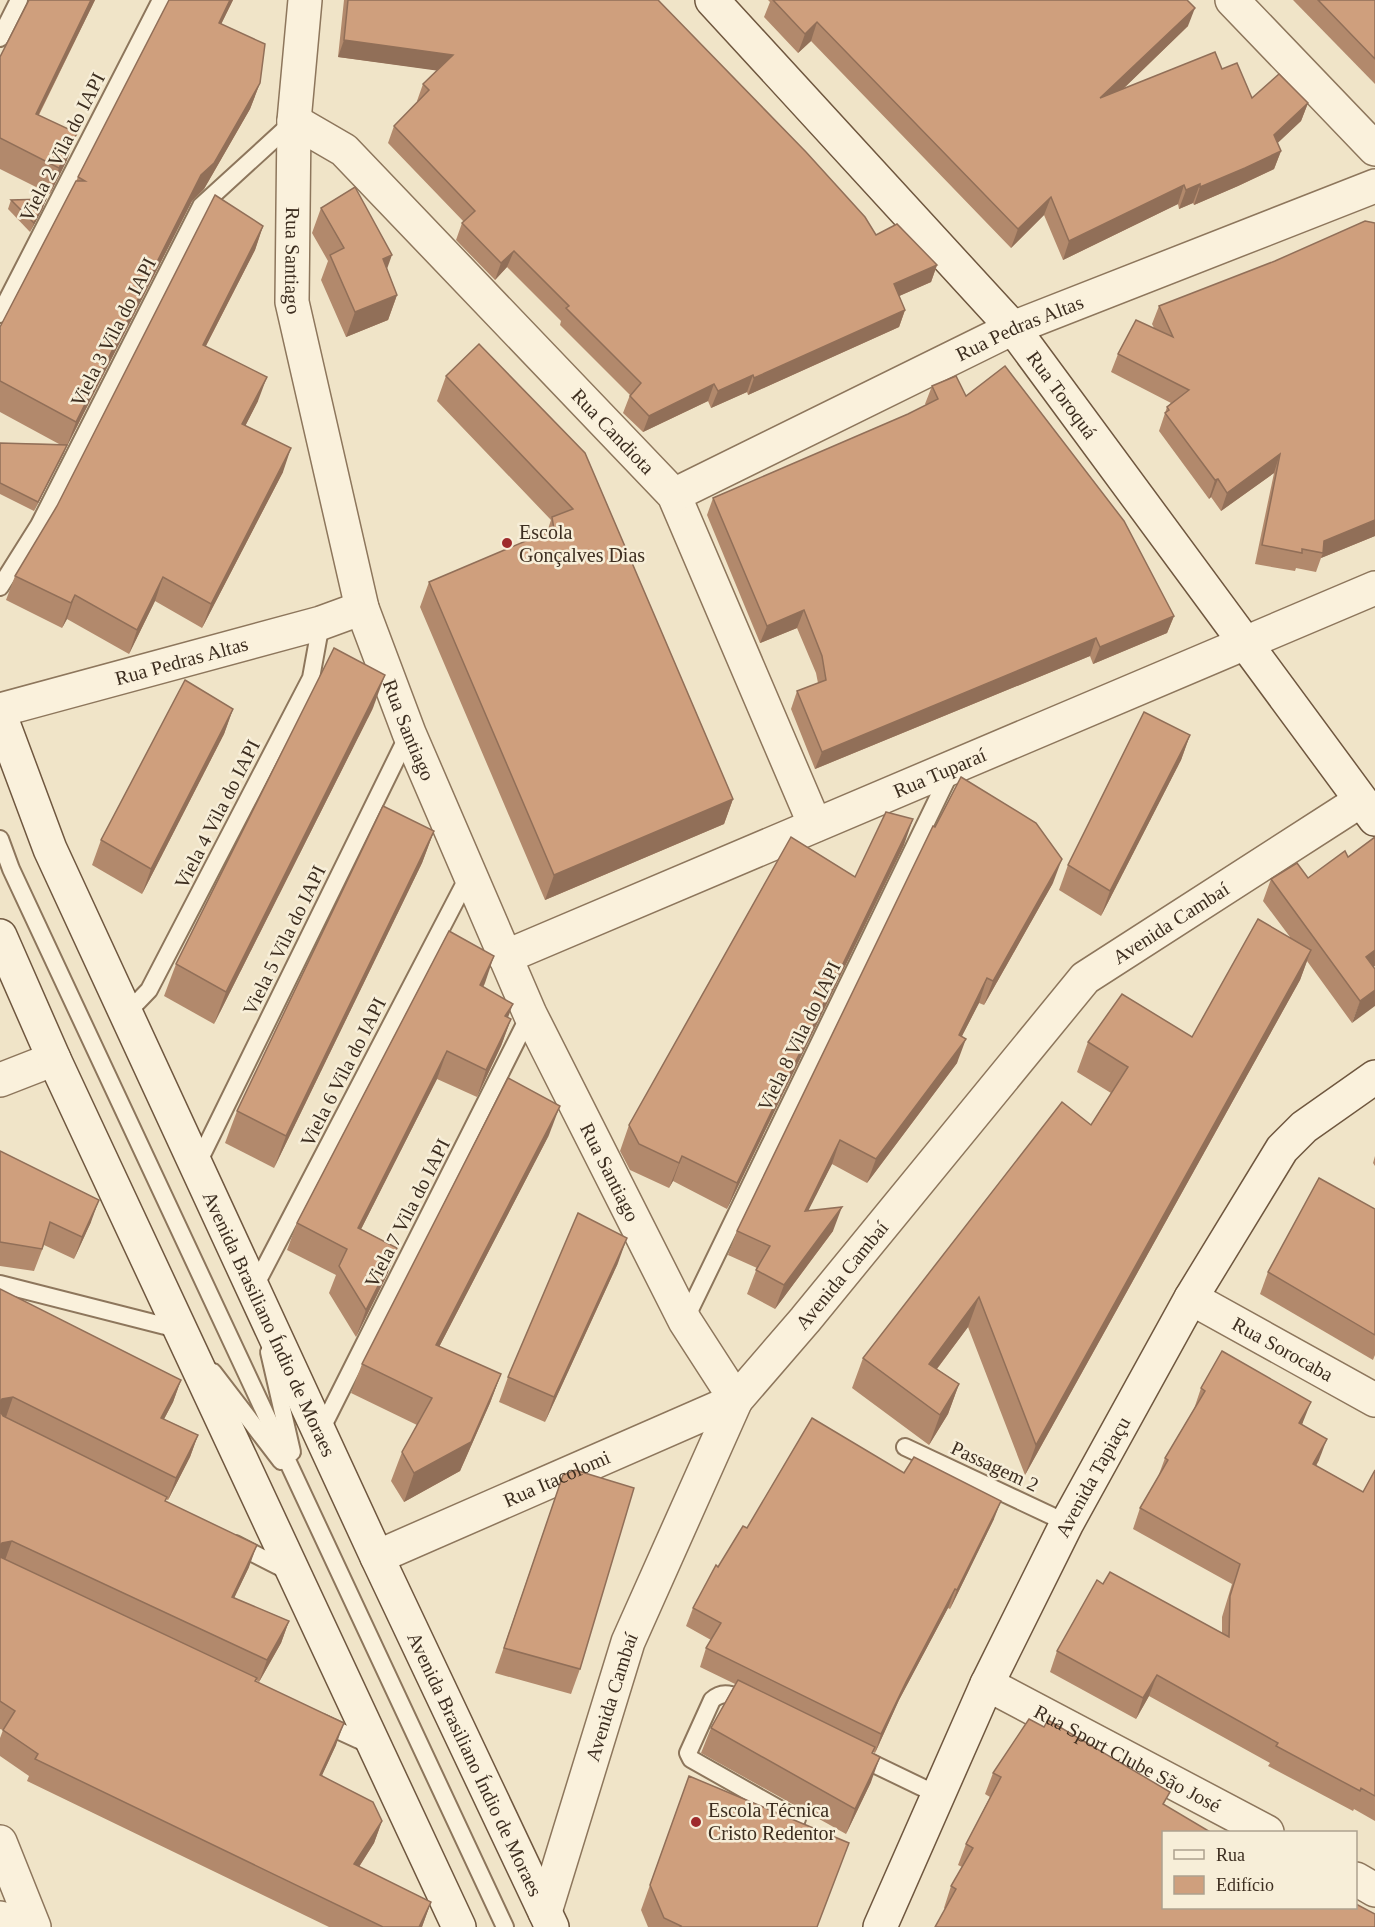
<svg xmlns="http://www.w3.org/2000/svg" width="1375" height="1927" viewBox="0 0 1375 1927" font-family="Georgia,serif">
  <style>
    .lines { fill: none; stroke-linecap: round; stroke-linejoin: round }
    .lane-casing { stroke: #8d765c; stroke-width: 20 }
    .street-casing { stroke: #8d765c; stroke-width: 36 }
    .secondary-casing { stroke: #6f573f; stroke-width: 36 }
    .lane { stroke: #faf1dc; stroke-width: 16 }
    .street { stroke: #faf1dc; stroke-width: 33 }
    .secondary { stroke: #faf1dc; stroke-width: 33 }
    .wall { fill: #b2896c }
    .shaded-wall { fill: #916f58 }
    .building { fill: #cf9f7d; stroke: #916f58; stroke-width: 1.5 }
    .poi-dot { fill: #9e2a2b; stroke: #f7eed8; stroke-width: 2 }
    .labels { text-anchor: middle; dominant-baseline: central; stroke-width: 5; stroke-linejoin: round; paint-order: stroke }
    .street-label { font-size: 20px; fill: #3d2e20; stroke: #f7eed8 }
    .poi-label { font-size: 20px; fill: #3d2e20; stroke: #f7eed8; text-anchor: start }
  </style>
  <rect width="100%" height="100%" fill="#f0e4c8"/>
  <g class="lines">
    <g class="lane-casing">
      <g id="lane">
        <polyline points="0,38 19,0"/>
        <polyline points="0,314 161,0"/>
        <polyline points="0,587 39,525 201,206 294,121"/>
        <polyline points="0,839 11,869 505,1927"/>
        <polyline points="126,1014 149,990 311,678 321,623"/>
        <polyline points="197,1165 409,733"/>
        <polyline points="0,1284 181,1330"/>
        <polyline points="255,1291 254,1288 469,875"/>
        <polyline points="685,1320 951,771"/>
        <polyline points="269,1352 292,1452"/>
        <polyline points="213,1372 281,1461"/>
        <polyline points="321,1430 530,1014"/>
        <polyline points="905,1447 1067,1523"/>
        <polyline points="235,1544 290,1572"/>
        <path d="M750 1704C736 1697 725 1688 712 1700L688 1753 691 1759 797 1819"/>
        <polyline points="322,1723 372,1746"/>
        <polyline points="857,1756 938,1795"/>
      </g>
    </g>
    <g class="street-casing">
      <g id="street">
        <path id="s1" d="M305 0 294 121 292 302 362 608 409 733 530 1014 685 1321 736 1400"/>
        <polyline points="1232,0 1375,149"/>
        <path id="s2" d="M294 121 344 150 674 495 815 825"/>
        <path id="s3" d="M674 495 1013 328 1375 186"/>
        <path id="s4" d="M0 710 321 623 362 608"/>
        <path id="s5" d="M505 957 1375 588"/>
        <polyline points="0,1080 54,1059"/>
        <path id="s6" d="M1191 1298 1375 1400"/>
        <path id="s7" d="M377 1557 736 1400"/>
        <path id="s8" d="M987 1684 1267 1832"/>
        <polyline points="0,1842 34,1927"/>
        <polyline points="1356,1879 1375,1890"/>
        <path id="s9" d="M545 1912 628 1642 736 1400 805 1320 1085 978 1360 801"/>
        <polyline points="0,1918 28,1927"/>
      </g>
    </g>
    <g class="secondary-casing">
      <g id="secondary">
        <path id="s10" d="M712 0 1013 328 1375 819"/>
        <path id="s11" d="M0 715 50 849 377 1557 552 1927"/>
        <polyline points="0,936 54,1059 459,1927"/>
        <path id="s12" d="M880 1927 987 1684 1067 1523 1191 1298 1282 1149 1304 1127 1375 1077"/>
      </g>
    </g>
    <use href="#lane" class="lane"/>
    <use href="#street" class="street"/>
    <use href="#secondary" class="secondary"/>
  </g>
  <g class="wall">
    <polygon points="29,0 95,0 39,115 67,160 50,194 0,169 0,57"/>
    <polygon points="169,0 233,0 221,24 260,83 250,109 204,189 192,201 34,511 0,494 0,443 59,444 0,412 0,327 76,181"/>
    <polygon points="344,0 658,0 876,235 937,265 931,282 899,296 905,310 899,327 748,395 747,392 711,408 708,401 643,432 623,413 630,395 560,325 561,321 507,267 495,280 456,240 462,223 464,222 388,143 394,126 418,102 417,101 423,84 437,70 338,57"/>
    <polygon points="768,0 1187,0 1188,26 1122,90 1222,69 1252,98 1308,103 1301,121 1277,143 1281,151 1274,169 1238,186 1194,205 1193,203 1179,209 1178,204 1063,260 1044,215 1011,248 811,41 798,53 764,17 770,2"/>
    <polygon points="1293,0 1375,0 1375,84"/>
    <polygon points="11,200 43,208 30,232 8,209"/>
    <polygon points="321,208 387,269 397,295 388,320 346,337 321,280 328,261 312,233"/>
    <polygon points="263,226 255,250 206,346 258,401 245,426 283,472 202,628 155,601 129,654 67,619 62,628 6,600 15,576"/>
    <polygon points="1159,306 1375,536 1321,558 1316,572 1296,568 1295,571 1255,564 1274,473 1221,511 1211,497 1209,499 1159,431 1167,407 1171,403 1111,372 1118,354 1154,328 1152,324"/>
    <polygon points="446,376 585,453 733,799 724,824 545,900 420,607 429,582 547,532 551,520 437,401"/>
    <polygon points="932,386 966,396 1174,616 1167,633 1093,664 1090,656 815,769 791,709 797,691 818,683 816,673 797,628 760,643 707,515 713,498 908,414 926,405 925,404"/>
    <polygon points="373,708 214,1024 164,996 176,964"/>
    <polygon points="233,709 224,734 142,894 92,865 101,840"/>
    <polygon points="1190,735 1181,760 1101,916 1059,890 1068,865"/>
    <polygon points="434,831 422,863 274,1168 225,1143 237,1111"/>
    <polygon points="904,845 727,1209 673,1181 669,1188 630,1170 620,1151 629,1125 855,877"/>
    <polygon points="1271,879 1374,967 1352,1023 1307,961 1300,980 1025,1475 968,1327 937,1369 959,1384 948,1414 929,1445 852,1388 863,1358 1091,1125 1111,1093 1077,1072 1088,1042 1192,1037 1290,937 1263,901"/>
    <polygon points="1053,883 984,1005 979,1003 962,1036 957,1063 867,1183 832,1164 808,1210 833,1231 775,1309 747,1294 757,1268 728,1255 737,1231"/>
    <polygon points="485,983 483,987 508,1018 511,1019 501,1046 477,1097 437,1079 361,1229 397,1248 387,1275 356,1337 329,1293 336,1275 287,1250 297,1223"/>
    <polygon points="549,1135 439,1347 501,1374 490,1403 460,1471 404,1502 391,1481 402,1452 417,1425 351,1393 362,1364"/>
    <polygon points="0,1151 91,1222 74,1259 44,1245 34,1271 0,1266"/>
    <polygon points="1375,1156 1375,1166 1373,1163"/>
    <polygon points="1375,1209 1375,1355 1373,1360 1260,1294 1268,1272"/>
    <polygon points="618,1263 545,1422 499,1402 508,1377"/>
    <polygon points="0,1289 181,1380 173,1402 164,1419 198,1435 190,1457 168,1500 166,1499 165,1501 249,1567 234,1598 289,1621 281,1643 259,1682 256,1680 256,1682 336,1745 322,1775 382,1821 374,1843 359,1867 431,1902 422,1927 329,1927 27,1781 29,1776 0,1756 0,1738 3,1730 0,1729"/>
    <polygon points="1201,1388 1303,1422 1302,1425 1319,1460 1316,1466 1363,1492 1375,1470 1375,1821 1354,1809 1353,1811 1268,1766 1270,1763 1149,1696 1136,1719 1050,1672 1057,1651 1103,1584 1222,1633 1222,1617 1232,1584 1133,1529 1140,1508 1158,1477 1165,1458 1194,1409"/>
    <polygon points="904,1473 994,1519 950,1609 948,1608 899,1700 875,1753 873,1752 871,1782 846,1834 701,1753 711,1728 735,1684 700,1667 706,1648 711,1640 686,1626 693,1608 718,1567 747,1528"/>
    <polygon points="563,1475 580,1669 571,1694 495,1673"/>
    <polygon points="1044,1727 1170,1792 945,1909 944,1908 951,1886 962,1867 958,1865 966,1844 990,1797 985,1794 993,1773"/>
    <polygon points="689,1776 818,1927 648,1927 641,1910"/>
  </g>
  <g class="shaded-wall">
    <polygon points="91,0 95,0 26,140 36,114"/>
    <polygon points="230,0 233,0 209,49 219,23"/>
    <polygon points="1195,8 1188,26 1094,117 1100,98"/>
    <polygon points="817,22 811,41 798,53 805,34"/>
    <polygon points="344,40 453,55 447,72 338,57"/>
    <polygon points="260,83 250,109 204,189 192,201 66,448 76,422 201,175"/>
    <polygon points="1308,103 1301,121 1267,153 1274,135"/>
    <polygon points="77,133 67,160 50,194 59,168"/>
    <polygon points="1281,151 1274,169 1238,186 1194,205 1200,187"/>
    <polygon points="1200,184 1193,203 1179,209 1186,190"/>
    <polygon points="1184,185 1178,204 1063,260 1069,241"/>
    <polygon points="1051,197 1044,215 1011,248 1018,229"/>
    <polygon points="46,199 43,208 30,232 34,223"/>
    <polygon points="263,226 255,250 194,369 203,345"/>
    <polygon points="514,251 507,267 495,280 501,263"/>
    <polygon points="392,255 383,280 383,259"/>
    <polygon points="937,265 931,282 888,301 894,284"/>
    <polygon points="397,295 388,320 346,337 355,312"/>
    <polygon points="905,310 899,327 748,395 754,378"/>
    <polygon points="753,375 747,392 711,408 718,391"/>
    <polygon points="267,377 258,401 234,448 242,424"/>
    <polygon points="714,384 708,401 643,432 649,416"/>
    <polygon points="67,445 64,453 34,511 38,502"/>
    <polygon points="291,448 283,472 202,628 211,604"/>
    <polygon points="1280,454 1274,473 1221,511 1227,493"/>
    <polygon points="1218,479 1211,497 1209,499 1215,480"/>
    <polygon points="1375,520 1375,536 1321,558 1323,553 1324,541"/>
    <polygon points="163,577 155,601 129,654 137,630"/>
    <polygon points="75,595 67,619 62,628 71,603"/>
    <polygon points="804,610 797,628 760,643 767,626"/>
    <polygon points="1174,616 1167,633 1093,664 1100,647"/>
    <polygon points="1096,638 1090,656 815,769 822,752"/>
    <polygon points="385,675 373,708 214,1024 226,992"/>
    <polygon points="233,709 224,734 142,894 151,869"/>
    <polygon points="1190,735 1181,760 1101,916 1110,891"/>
    <polygon points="733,799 724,824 545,900 554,875"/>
    <polygon points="913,819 904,845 727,1209 737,1183"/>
    <polygon points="434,831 422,863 274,1168 286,1136"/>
    <polygon points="1062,859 1053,883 984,1005 993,981"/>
    <polygon points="1311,950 1300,980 1025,1475 1036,1445"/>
    <polygon points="1375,950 1375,966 1358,979 1366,957"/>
    <polygon points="494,956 485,983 470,1012 480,985"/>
    <polygon points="987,978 979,1003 950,1059 959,1035"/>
    <polygon points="1375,990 1375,1006 1352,1023 1360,1001"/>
    <polygon points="513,1004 503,1031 505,1016"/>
    <polygon points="511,1019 501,1046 477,1097 486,1070"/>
    <polygon points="966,1039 957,1063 867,1183 876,1159"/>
    <polygon points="447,1051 437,1079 348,1255 358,1228"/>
    <polygon points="560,1106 549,1135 425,1374 436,1345"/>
    <polygon points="840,1140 832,1164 796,1235 805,1211"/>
    <polygon points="682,1156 673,1181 669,1188 679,1163"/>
    <polygon points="99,1200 91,1222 74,1259 82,1237"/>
    <polygon points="842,1207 833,1231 775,1309 784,1285"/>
    <polygon points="627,1238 618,1263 545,1422 554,1397"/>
    <polygon points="397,1248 387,1275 356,1337 366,1310"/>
    <polygon points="979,1297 968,1327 918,1394 929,1364"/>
    <polygon points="501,1374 490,1403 460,1471 404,1502 414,1473"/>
    <polygon points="181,1380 173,1402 153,1440 161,1418"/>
    <polygon points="959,1384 948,1414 929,1445 940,1415"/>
    <polygon points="13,1397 5,1420 0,1420 0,1403 2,1399"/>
    <polygon points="1311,1402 1303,1422 1291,1444 1299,1423"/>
    <polygon points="198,1435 190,1457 168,1500 176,1478"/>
    <polygon points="1327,1439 1319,1460 1305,1484 1313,1464"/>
    <polygon points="1001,1501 994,1519 950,1609 957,1590"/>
    <polygon points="12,1541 4,1563 0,1564 0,1546 2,1543"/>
    <polygon points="257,1545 249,1567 224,1619 232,1597"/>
    <polygon points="955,1589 948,1608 899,1700 875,1753 881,1734 906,1682"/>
    <polygon points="289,1621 281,1643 259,1682 267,1660"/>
    <polygon points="1157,1675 1149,1696 1136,1719 1143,1698"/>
    <polygon points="344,1723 336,1745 312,1797 320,1775"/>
    <polygon points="880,1757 871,1782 846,1834 855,1809"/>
    <polygon points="382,1821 374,1843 346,1887 354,1864"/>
    <polygon points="431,1902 423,1924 422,1927 419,1927"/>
  </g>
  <g class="building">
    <polygon points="29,0 91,0 36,114 77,133 59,168 0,138 0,57"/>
    <polygon points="169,0 230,0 219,23 265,44 260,83 214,163 201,175 76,422 0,381 0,327 76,181 85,181 78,177"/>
    <polygon points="348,0 658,0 806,152 865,217 876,235 897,224 937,265 894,284 905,310 754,378 753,375 718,391 714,384 649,416 630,396 641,383 566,308 569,306 514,251 501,263 462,223 475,211 394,126 429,90 423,84 453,55 344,40"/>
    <polygon points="773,0 1187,0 1195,8 1100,98 1215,52 1222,69 1237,63 1252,98 1279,74 1308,103 1274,135 1281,151 1245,168 1200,187 1200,184 1186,190 1184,185 1069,241 1051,197 1018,229 817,22 805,34"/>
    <polygon points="1318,0 1375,0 1375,59"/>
    <polygon points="355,187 392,255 383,259 397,295 355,312 330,255 344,248 321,208"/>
    <polygon points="215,195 263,226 203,345 267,377 242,424 291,448 211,604 163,577 137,630 75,595 71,603 15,576 57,506"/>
    <polygon points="46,199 34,223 11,200"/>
    <polygon points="1365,221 1375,223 1375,520 1324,541 1323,553 1302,549 1302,553 1262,545 1280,454 1227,493 1218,479 1215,480 1165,413 1169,410 1167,407 1189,390 1118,354 1136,320 1173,337 1159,306 1275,261"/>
    <polygon points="479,344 585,453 733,799 554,875 429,582 554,529 552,517 573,509 446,376"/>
    <polygon points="1005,366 1124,521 1174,616 1100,647 1096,638 822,752 797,691 826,680 822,656 804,610 767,626 713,498 908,414 938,399 932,386 956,376 966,396"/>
    <polygon points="0,443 67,445 38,502 0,483"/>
    <polygon points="334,648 385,675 226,992 176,964"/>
    <polygon points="185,680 233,709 151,869 101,840"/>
    <polygon points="1144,712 1190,735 1110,891 1068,865"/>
    <polygon points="961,777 1036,823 1062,859 993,981 987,978 959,1035 966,1039 876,1159 840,1140 805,1211 842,1207 784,1285 756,1270 770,1246 737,1231 933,826 935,827"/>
    <polygon points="383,806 434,831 286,1136 237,1111"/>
    <polygon points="886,812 913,819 737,1183 682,1156 679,1163 639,1144 629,1125 791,837 855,877"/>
    <polygon points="1375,837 1375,950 1366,957 1375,969 1375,990 1360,1001 1271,879 1297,863 1308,878 1345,851 1348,857"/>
    <polygon points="1258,919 1311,950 1036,1445 979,1297 929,1364 959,1384 940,1415 863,1358 1062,1102 1091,1125 1128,1067 1088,1042 1122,994 1192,1037"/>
    <polygon points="449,931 494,956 480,985 513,1004 505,1016 511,1019 486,1070 447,1051 358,1228 397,1248 366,1310 339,1266 347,1249 297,1223"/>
    <polygon points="508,1078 560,1106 436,1345 501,1374 471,1442 414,1473 402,1452 432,1398 362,1364"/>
    <polygon points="0,1151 99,1200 82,1237 50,1222 42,1249 0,1242"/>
    <polygon points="1319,1178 1375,1209 1375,1335 1268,1272"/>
    <polygon points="578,1213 627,1238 554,1397 508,1377"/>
    <polygon points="0,1289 181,1380 161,1418 198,1435 176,1478 13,1397 2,1399 0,1403"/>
    <polygon points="1222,1351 1311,1402 1299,1423 1327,1439 1313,1464 1363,1492 1375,1470 1375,1796 1361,1788 1360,1791 1276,1746 1278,1743 1157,1675 1143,1698 1057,1651 1097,1580 1103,1584 1110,1572 1229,1637 1230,1596 1240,1564 1140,1508 1168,1460 1165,1458 1205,1391 1201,1388"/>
    <polygon points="0,1411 3,1416 167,1497 165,1501 257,1545 232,1597 289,1621 267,1660 12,1541 2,1543 0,1546"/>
    <polygon points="812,1418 904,1473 914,1457 1001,1501 957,1590 955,1589 906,1682 881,1734 706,1648 721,1623 693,1608 716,1565 718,1567 743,1526 747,1528"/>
    <polygon points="575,1470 634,1488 580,1669 504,1648 563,1475"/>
    <polygon points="0,1557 257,1678 255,1681 344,1723 320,1775 373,1802 382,1821 354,1864 431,1902 419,1927 383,1927 35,1759 38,1754 3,1730 15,1711 0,1701"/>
    <polygon points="738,1680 875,1747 872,1753 880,1757 855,1809 711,1728"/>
    <polygon points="1029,1719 1044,1727 1048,1720 1170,1792 1163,1804 1212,1833 1164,1833 1164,1908 1356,1908 1356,1904 1375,1914 1375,1927 935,1927 956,1889 951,1886 973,1848 966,1844 1001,1777 993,1773"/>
    <polygon points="689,1776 849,1843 817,1927 680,1927 681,1926 664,1918 650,1885"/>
  </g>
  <g class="poi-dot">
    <circle cx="507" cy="543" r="6"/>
    <circle cx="696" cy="1822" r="6"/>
  </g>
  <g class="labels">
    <g class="street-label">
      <text transform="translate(62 147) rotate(-63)">Viela 2 Vila do IAPI</text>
      <text stroke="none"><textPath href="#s1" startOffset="261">Rua Santiago</textPath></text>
      <text stroke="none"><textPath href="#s3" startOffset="384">Rua Pedras Altas</textPath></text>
      <text transform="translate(113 332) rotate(-63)">Viela 3 Vila do IAPI</text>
      <text stroke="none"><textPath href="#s10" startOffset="528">Rua Toroquá</textPath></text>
      <text stroke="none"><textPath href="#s2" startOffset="447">Rua Candiota</textPath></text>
      <text stroke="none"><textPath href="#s4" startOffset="188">Rua Pedras Altas</textPath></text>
      <text stroke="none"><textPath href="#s1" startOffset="747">Rua Santiago</textPath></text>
      <text stroke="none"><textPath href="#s5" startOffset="472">Rua Tuparaí</textPath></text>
      <text transform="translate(217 814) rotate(-63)">Viela 4 Vila do IAPI</text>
      <text stroke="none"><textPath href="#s9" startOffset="1197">Avenida Cambaí</textPath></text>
      <text transform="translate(284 940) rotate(-64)">Viela 5 Vila do IAPI</text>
      <text transform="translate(799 1036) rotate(-64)">Viela 8 Vila do IAPI</text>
      <text transform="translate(343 1072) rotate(-63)">Viela 6 Vila do IAPI</text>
      <text stroke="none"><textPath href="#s1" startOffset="1233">Rua Santiago</textPath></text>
      <text transform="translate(407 1213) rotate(-63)">Viela 7 Vila do IAPI</text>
      <text stroke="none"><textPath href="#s9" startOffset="711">Avenida Cambaí</textPath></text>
      <text stroke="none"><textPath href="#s11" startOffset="666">Avenida Brasiliano Índio de Moraes</textPath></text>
      <text stroke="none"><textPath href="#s6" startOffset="105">Rua Sorocaba</textPath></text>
      <text transform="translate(995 1466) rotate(25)">Passagem 2</text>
      <text stroke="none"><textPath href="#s12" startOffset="498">Avenida Tapiaçu</textPath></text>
      <text stroke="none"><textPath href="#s7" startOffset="196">Rua Itacolomi</textPath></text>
      <text stroke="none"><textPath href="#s9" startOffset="225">Avenida Cambaí</textPath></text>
      <text stroke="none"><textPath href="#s8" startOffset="159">Rua Sport Clube São José</textPath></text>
      <text stroke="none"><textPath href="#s11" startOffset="1152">Avenida Brasiliano Índio de Moraes</textPath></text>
    </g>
    <g class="poi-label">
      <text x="519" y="532">Escola<tspan x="519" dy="23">Gonçalves Dias</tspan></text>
      <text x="708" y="1810">Escola Técnica<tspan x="708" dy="23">Cristo Redentor</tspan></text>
    </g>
  </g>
  <rect x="1162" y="1831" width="195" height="78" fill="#f7eed8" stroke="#ada18e" stroke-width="1.5"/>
  <rect x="1174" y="1850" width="30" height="9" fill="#faf1dc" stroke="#ada18e" stroke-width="1.5"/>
  <text x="1216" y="1861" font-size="18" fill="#3d2e20">Rua</text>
  <rect x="1174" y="1876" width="30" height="18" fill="#cf9f7d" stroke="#ada18e" stroke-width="1.5"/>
  <text x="1216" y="1891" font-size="18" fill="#3d2e20">Edifício</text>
</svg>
